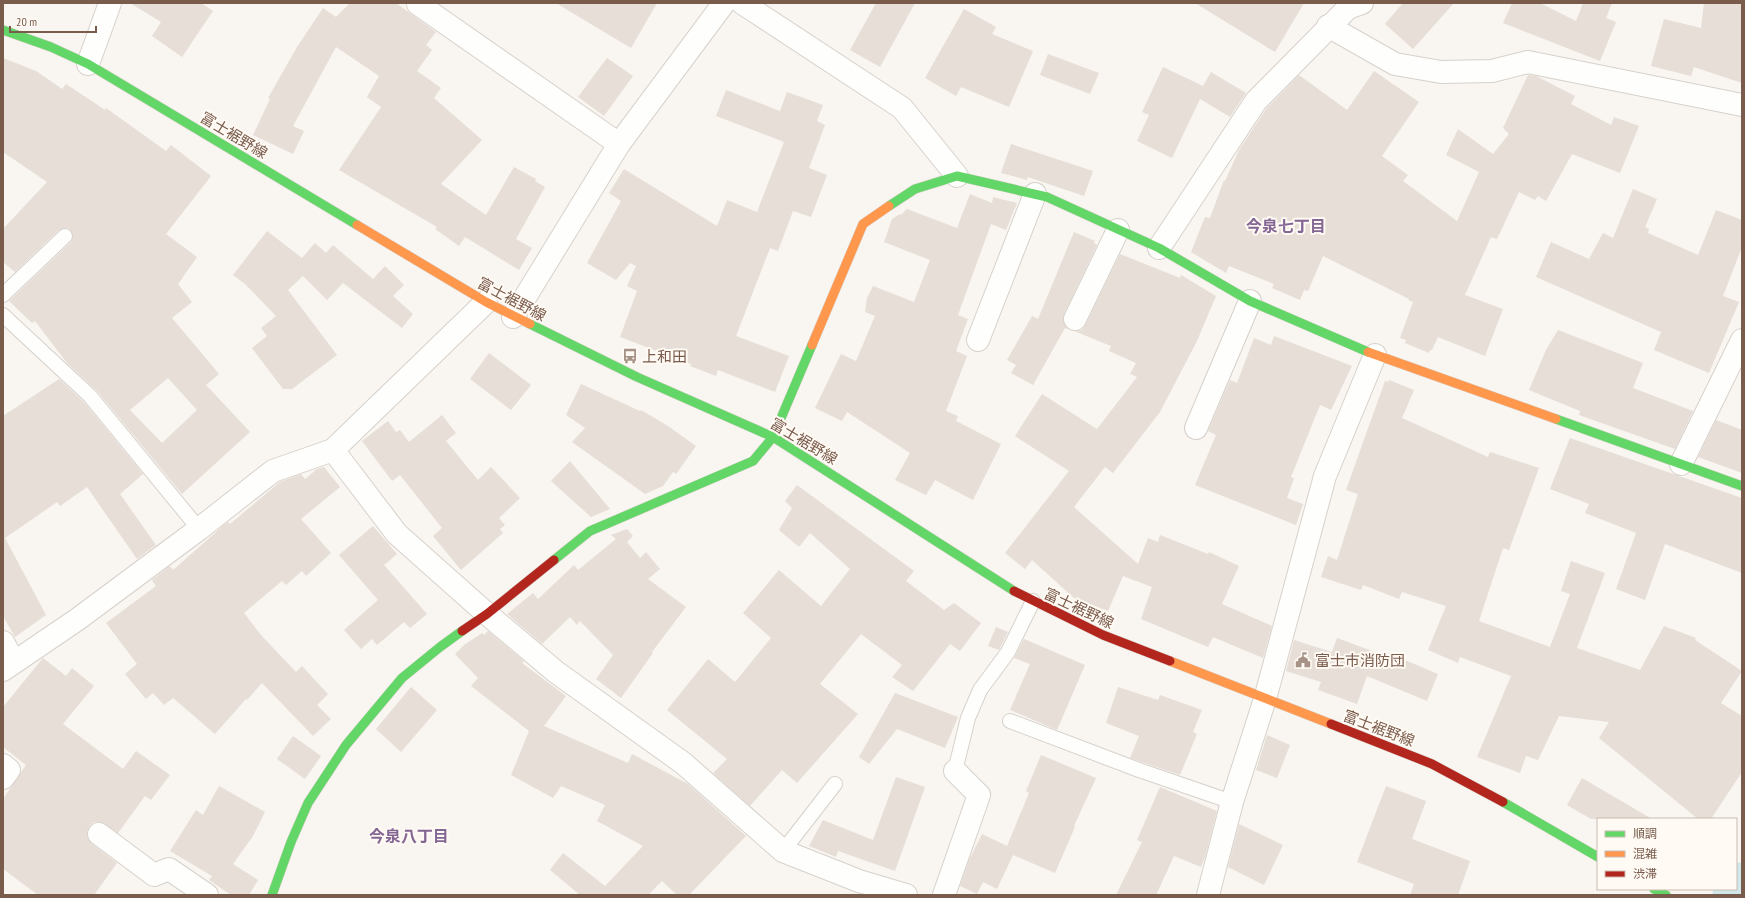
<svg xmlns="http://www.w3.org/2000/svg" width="1745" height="898" viewBox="0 0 1745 898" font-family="'PT Sans Narrow','Noto Sans JP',sans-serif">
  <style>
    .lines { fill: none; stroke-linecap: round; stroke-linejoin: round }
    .river { stroke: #d0e8ea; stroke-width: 51 }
    .building { fill: #e6ded7; fill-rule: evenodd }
    .lane-casing { stroke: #d7d1cb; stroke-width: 16 }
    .street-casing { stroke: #d7d1cb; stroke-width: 24 }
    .fast-casing { stroke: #d9d2cb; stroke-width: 10 }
    .slow-casing { stroke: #d9d2cb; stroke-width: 10 }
    .jam-casing { stroke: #d9d2cb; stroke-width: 10 }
    .lane { stroke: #fefefd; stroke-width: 14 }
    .street { stroke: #fefefd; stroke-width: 22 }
    .fast { stroke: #63d668; stroke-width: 9 }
    .slow { stroke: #ff974d; stroke-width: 9 }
    .jam { stroke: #b3261e; stroke-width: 9 }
    .labels { text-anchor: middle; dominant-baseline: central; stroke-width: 4; stroke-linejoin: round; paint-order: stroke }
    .street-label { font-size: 15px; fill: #7a5c4d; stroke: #fffaf3 }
    .poi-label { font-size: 15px; fill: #7a5c4d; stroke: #fffaf3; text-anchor: start }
    .neighbourhood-label { font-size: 16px; font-weight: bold; fill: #846695; stroke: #fffaf3 }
  </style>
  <rect width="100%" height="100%" fill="#f9f5f0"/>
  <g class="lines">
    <polyline class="river" points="1738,895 1742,888"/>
  </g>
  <g class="building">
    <polygon points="130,3 201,3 213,11 182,57 152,36 161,22"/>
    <polygon points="350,3 396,3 436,32 426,45 432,50 417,71 441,88 434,98 482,140 441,184 486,215 514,167 536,179 535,181 545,187 516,239 532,248 519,270 465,237 459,246 435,229 437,227 339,170 381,107 367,97 379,76 336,47 293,126 304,131 293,154 253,135 270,99 268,98 297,47 323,8 336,17"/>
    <polygon points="556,3 657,3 631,48"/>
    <polygon points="876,3 915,3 880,67 850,50"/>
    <polygon points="1195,3 1304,3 1275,52"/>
    <polygon points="1403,3 1454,3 1413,49 1385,24"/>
    <polygon points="1512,3 1540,3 1576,21 1583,3 1612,3 1606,18 1616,22 1600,61 1503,23"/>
    <polygon points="1704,3 1742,3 1742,83 1694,67 1691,76 1651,66 1664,19 1701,28"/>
    <polygon points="964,9 996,27 992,34 1033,51 1009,107 961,87 956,96 925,78"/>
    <polygon points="1048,54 1099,73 1090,94 1040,75"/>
    <path d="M3 58 36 71 62 89 66 84 105 110 106 108 166 151 171 145 211 176 166 234 197 257 178 284 192 302 172 318 219 374 206 385 250 432 182 494 97 391 67 363 35 321 32 323 9 301 71 242 73 234 68 228 59 230 15 272 3 262V229L47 182 3 152ZM168 378 197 410 162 443 130 410Z"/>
    <polygon points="607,58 633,76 604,116 578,97"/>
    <polygon points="1163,67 1203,86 1211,72 1246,93 1230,117 1200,99 1172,158 1137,141 1149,115 1142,112"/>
    <polygon points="1374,71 1419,102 1382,156 1408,175 1403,181 1457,221 1479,172 1446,155 1458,129 1493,154 1509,134 1503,128 1528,75 1536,76 1575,96 1571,104 1611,125 1614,117 1639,126 1620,173 1572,154 1546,201 1538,196 1535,200 1519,192 1497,239 1491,237 1465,295 1503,309 1485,356 1438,337 1432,350 1430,350 1429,353 1405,343 1406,340 1400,338 1413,302 1408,300 1409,299 1323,256 1308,291 1304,290 1300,300 1272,288 1274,284 1229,266 1226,273 1191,252 1205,217 1210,218 1224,180 1225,181 1239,150 1266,109 1299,75 1347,110"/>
    <polygon points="726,90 780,111 787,92 823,105 817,121 825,125 809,168 827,175 811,217 793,211 778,251 770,248 736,336 789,356 775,392 718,370 716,376 690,366 691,364 620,337 637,291 627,286 636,266 630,263 616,280 587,263 621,201 609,193 624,169 717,226 727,200 757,212 784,142 716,116"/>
    <polygon points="1011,144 1093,171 1084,196 1028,177 1027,180 1001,173"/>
    <polygon points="1633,189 1657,199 1645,227 1649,229 1648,233 1698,255 1716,210 1742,220 1742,247 1723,296 1739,302 1709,373 1654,350 1661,332 1536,277 1551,242 1589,259 1603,233 1613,238"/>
    <polygon points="970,194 992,203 993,197 1017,203 1006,230 991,224 958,315 968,319 956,351 967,356 946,411 958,416 956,421 1001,444 973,500 935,480 926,495 895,480 910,453 847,412 842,421 815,408 841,354 856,361 875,316 865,312 867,298 873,286 914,302 930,260 884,242 892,219 900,214 901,215 907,209 957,228"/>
    <polygon points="267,231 302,258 315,243 326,253 333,245 373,279 385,266 404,285 393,296 413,314 402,328 343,283 327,300 303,276 288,290 337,355 292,389 283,389 252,348 267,336 261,328 276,316 245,284 233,275"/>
    <polygon points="1074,232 1095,241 1094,243 1097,245 1064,314 1063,320 1068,329 1065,328 1033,385 1011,373 1016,365 1007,360 1032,316 1038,319"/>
    <polygon points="1120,254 1180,278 1181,275 1216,296 1197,341 1160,412 1113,473 1105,467 1074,507 1138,564 1148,538 1158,542 1160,535 1208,554 1209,552 1239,566 1222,604 1272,626 1263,658 1213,637 1208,647 1141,619 1152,587 1123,576 1108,611 1074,598 1032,560 1025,569 1005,553 1069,471 1015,436 1042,394 1097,429 1137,377 1130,374 1136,363 1109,351 1111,346 1074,331 1082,330 1086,324"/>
    <polygon points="1558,330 1643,363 1633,388 1693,411 1675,449 1579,415 1580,411 1529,390 1546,350"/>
    <polygon points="1274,336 1352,366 1331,410 1320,405 1291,477 1294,478 1287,498 1303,504 1296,525 1195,485 1216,435 1208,431 1230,380 1237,383 1254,338 1271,345"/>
    <polygon points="489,353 531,385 511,410 470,379"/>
    <polygon points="59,379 84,402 143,474 120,494 156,545 137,559 87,487 60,506 57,502 5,538 46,615 15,637 3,616 3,416"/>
    <polygon points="1389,380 1414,390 1402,418 1488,457 1490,452 1539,468 1509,550 1503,548 1479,621 1550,647 1570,594 1561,591 1571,561 1605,573 1577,648 1640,670 1664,626 1696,638 1695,640 1742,671 1721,703 1742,716 1742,772 1711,819 1698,819 1599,738 1609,722 1559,716 1538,760 1526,756 1520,773 1477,757 1511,676 1460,657 1458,663 1428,650 1446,606 1402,592 1399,599 1363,585 1361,590 1321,577 1328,556 1337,560 1358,494 1346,490 1385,381 1388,382"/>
    <polygon points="581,384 640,411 641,410 668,426 696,446 676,474 673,472 663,486 645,494 572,442 585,428 566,415"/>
    <polygon points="442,415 456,433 446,441 478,480 491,467 520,498 499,518 505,525 500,529 503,533 461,570 433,536 442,528 400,475 392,481 362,441 388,421 396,432 400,430 409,442"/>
    <polygon points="1716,420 1742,430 1742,473 1698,457"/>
    <polygon points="1570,438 1742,498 1742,573 1665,544 1645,600 1616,589 1636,533 1585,513 1589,504 1550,489"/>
    <polygon points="570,461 610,509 591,517 551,481"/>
    <polygon points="324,467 340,487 301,519 331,553 306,576 302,571 286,585 282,581 244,613 261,635 296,672 302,666 328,694 317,705 331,719 313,736 262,683 247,700 246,699 215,734 173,698 164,705 153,693 146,699 125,674 137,664 106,623 156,586 152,580 170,566 173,570 224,525 228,522 230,524 280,482 301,474 305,479 317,469"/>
    <polygon points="797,485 914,571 906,581 944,610 954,603 981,623 960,651 950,644 913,691 892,677 902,665 861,634 820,684 858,714 797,783 782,770 750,806 713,773 727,759 667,710 708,659 735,682 771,638 743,613 779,570 821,606 850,569 810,533 799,547 779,530 792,508 785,501"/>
    <polygon points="373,526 397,554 384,565 427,614 410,628 404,622 377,645 372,639 361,649 344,630 378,600 339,555"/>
    <polygon points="627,529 633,536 627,542 640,558 646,552 660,569 648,579 686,607 652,652 653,653 621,698 596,679 613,655 580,621 577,625 570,617 542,644 507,614 533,593 538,599 574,565 578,570 616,539 611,535"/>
    <polygon points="996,627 1008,632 999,650 988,646"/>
    <polygon points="488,631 524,661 522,663 566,696 544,726 628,763 632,754 688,784 746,836 689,895 677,895 662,881 648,895 580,895 550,870 563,853 605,886 643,846 597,821 605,805 561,786 553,798 511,775 529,731 471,686 478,678 455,654 464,645 482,633 484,635"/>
    <polygon points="1337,638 1399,661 1400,658 1438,674 1427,701 1367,676 1357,704 1318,690 1321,682 1286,671 1294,640 1332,652"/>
    <polygon points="1024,639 1085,665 1057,730 1010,710 1030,664 1014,658"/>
    <polygon points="43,658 66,676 72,668 94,686 63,724 123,769 136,751 170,775 151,800 145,796 118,833 101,822 94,822 89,827 87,833 88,839 92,844 117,863 94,895 38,895 3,869 3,799 26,765 3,747 3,707"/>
    <polygon points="411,687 437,710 401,752 376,729"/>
    <polygon points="1118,687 1158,700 1160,695 1202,710 1193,732 1197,734 1180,775 1130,758 1139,736 1106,723"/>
    <polygon points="895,693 958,717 945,748 897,729 869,764 859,757"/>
    <polygon points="1267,735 1290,745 1277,778 1256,770"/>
    <polygon points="293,736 321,756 305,779 277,759"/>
    <polygon points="1041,755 1096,778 1074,826 1075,827 1055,873 1013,855 997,889 983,882 977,894 960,886 969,860 982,834 1007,846 1029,793 1026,791"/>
    <polygon points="896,777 925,787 895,871 838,851 836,857 809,846 823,820 873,840"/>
    <polygon points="1582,778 1652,819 1591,819 1567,805"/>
    <polygon points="219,786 265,812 253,836 233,864 258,880 249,895 231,895 209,880 212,876 170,851 196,810 203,815"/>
    <polygon points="1386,786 1426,801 1412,839 1470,861 1458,895 1410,895 1414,884 1357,862"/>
    <polygon points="1160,787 1217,811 1205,857 1201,867 1174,856 1156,895 1116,895 1142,842 1137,840"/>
    <polygon points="1239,824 1283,845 1264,885 1228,867"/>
  </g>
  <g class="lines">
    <g class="lane-casing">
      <g id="lane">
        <polyline points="3,295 65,236"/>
        <polyline points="3,315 90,396 199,529"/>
        <polyline points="1010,721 1139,770 1232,802"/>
        <polyline points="955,771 968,718 980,690 1008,652 1033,601"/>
        <polyline points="783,851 835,784"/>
      </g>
    </g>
    <g class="street-casing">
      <g id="street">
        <polyline points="742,3 902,108 957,176"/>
        <polyline points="418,4 619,144"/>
        <polyline points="1328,26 1395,64 1441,72 1492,71 1528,62 1742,105"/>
        <polyline points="88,64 110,3"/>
        <polyline points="1159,248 1256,101 1348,8 1362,3"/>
        <polyline points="513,317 619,144 724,3"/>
        <polyline points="1075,319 1118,230"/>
        <polyline points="978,340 1035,194"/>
        <polyline points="1196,428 1250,301"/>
        <polyline points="333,450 397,534 487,614 556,672 683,763 783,851 859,881 906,895"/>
        <polyline points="1681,464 1742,340"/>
        <polyline points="3,642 14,662"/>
        <polyline points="3,670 78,619 199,529 273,471 333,450 486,302"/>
        <polyline points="3,765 9,770 3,778"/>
        <polyline points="99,834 154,875 169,869 207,895"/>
        <polyline points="944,895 979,795 955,771"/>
        <polyline points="1208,895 1232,802 1265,699 1325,476 1375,355"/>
      </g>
    </g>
    <g class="fast-casing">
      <g id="fast">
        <polyline points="3,30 51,47 88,64 357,225"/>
        <polyline points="889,206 915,189 957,176 1047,197 1159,248 1250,301 1368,352"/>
        <polyline points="530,324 637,377 773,437 1014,591"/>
        <polyline points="1556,419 1742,486"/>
        <polyline points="554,560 590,531 753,461 773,437 812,345"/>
        <polyline points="1503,802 1598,857"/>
        <polyline points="1654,889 1666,895"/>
        <polyline points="272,895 291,842 308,803 346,745 402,678 440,647 462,631"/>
      </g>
    </g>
    <g class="slow-casing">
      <g id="slow">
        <polyline points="357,225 486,302 530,324"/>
        <polyline points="812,345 863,224 889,206"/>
        <polyline points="1368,352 1556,419"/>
        <polyline points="1170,661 1331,724"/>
      </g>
    </g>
    <g class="jam-casing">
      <g id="jam">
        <polyline points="1014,591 1103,635 1170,661"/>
        <polyline points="462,631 487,614 554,560"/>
        <polyline points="1331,724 1432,764 1503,802"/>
      </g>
    </g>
    <use href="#lane" class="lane"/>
    <use href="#street" class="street"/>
    <use href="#fast" class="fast"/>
    <use href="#slow" class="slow"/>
    <use href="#jam" class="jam"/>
  </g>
  <defs>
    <g id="bus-bare" transform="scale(1.2)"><path d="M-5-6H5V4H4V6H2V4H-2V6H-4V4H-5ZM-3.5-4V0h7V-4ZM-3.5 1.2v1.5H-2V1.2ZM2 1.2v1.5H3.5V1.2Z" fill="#a69286" stroke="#fffaf3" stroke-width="2.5" paint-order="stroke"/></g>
    <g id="civic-bare" transform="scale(1.2)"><path d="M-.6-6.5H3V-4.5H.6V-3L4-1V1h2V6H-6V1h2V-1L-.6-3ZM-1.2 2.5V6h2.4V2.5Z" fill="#a69286" stroke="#fffaf3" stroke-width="2.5" paint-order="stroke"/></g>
  </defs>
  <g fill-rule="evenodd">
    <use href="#bus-bare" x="630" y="356"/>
    <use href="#civic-bare" x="1303" y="660"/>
  </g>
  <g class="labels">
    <g class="street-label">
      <text transform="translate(234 135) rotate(31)">富士裾野線</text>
      <text transform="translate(512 299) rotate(28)">富士裾野線</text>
      <text transform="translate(804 441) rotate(31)">富士裾野線</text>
      <text transform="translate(1079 608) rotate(25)">富士裾野線</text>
      <text transform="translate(1379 728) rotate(21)">富士裾野線</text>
    </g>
    <g class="poi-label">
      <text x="642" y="356">上和田</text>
      <text x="1315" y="660">富士市消防団</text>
    </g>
    <g class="neighbourhood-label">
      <text x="1286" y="226">今泉七丁目</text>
      <text x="409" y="836">今泉八丁目</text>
    </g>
  </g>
  <rect width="1745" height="898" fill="none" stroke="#7a5c4d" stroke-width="8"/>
  <rect x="1597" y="818" width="140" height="72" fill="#fffaf3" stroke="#cabbb1"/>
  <rect x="1605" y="831" width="20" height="6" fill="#63d668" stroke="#cabbb1"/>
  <text x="1633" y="838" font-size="12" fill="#7a5c4d">順調</text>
  <rect x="1605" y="851" width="20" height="6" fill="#ff974d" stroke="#cabbb1"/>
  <text x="1633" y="858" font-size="12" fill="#7a5c4d">混雑</text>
  <rect x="1605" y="871" width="20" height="6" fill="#b3261e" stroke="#cabbb1"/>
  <text x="1633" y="878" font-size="12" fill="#7a5c4d">渋滞</text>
  <path d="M10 26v6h86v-6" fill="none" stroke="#7a5c4d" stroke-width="2"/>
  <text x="16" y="26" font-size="12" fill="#7a5c4d" stroke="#fffaf3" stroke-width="3" paint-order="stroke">20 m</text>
</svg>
